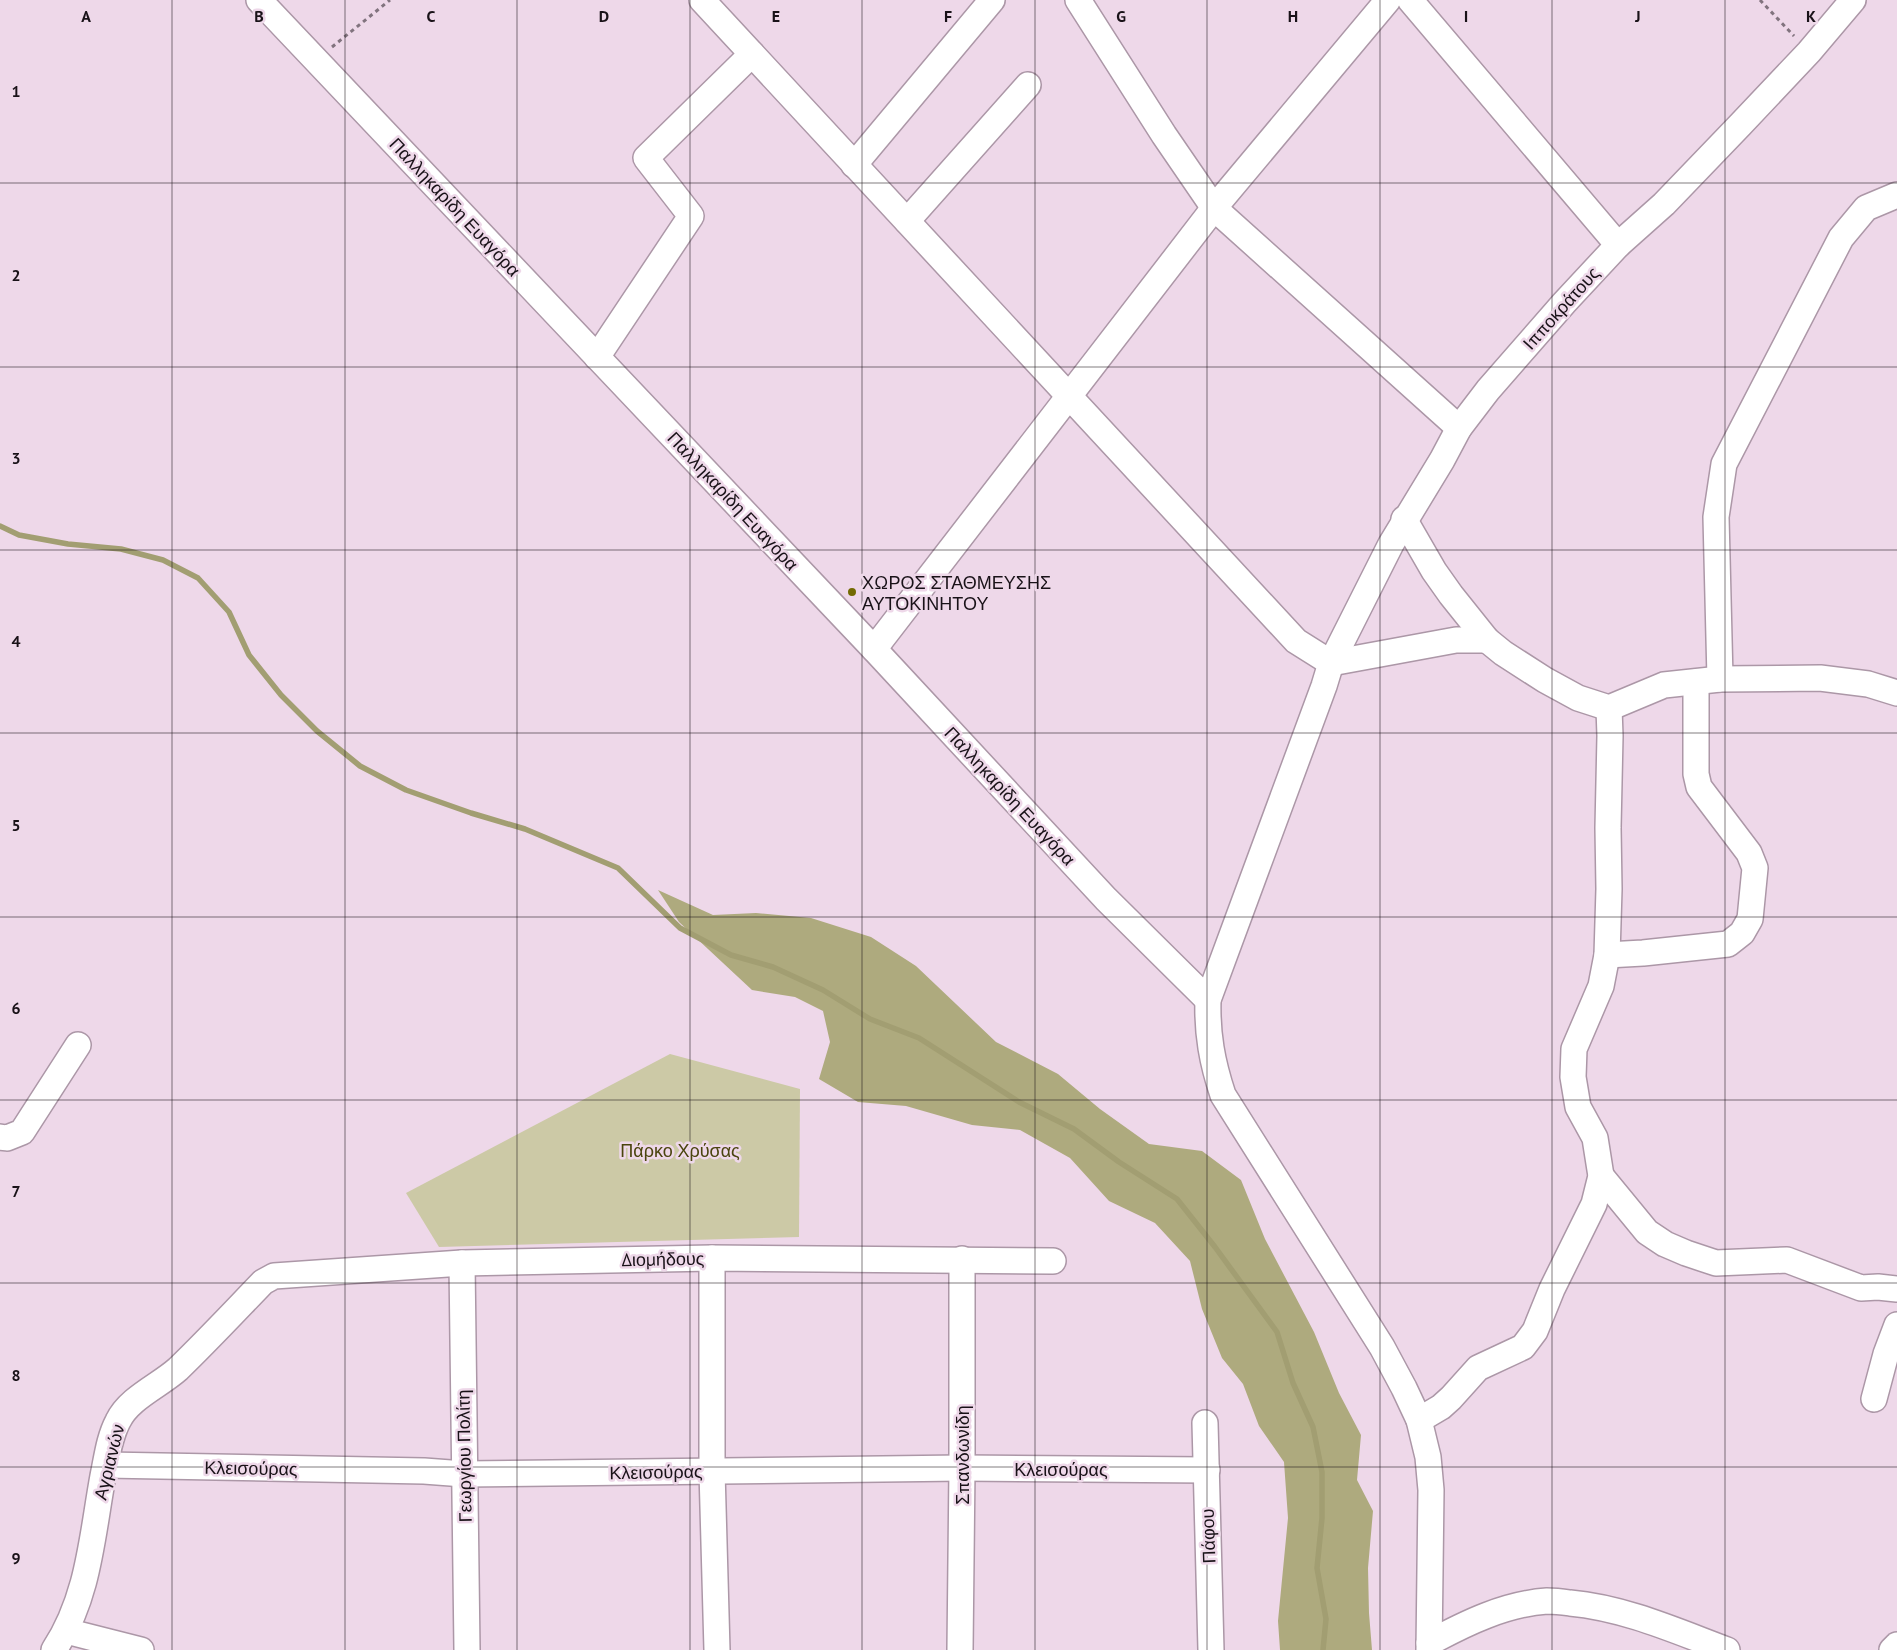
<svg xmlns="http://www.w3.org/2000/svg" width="1897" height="1650" viewBox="0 0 1897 1650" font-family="'PT Sans',sans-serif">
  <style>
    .green { fill: #ccc9a6 }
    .forest { fill: #aeaa7e }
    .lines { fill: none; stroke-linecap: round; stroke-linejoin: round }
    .stream { stroke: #a29e72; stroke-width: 5.5 }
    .minor-casing { stroke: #ac97a7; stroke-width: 28 }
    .path { stroke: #81737e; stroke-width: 3; stroke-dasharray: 4 4; stroke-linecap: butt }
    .minor { stroke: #fff; stroke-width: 25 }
    .grid { fill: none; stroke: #191218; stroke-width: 1; stroke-opacity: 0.55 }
    .poi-dot { fill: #736a02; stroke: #eed8e9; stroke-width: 2 }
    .labels { text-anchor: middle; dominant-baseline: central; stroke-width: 5; stroke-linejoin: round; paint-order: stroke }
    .street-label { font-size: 18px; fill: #191218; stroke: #eed8e9 }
    .poi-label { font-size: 18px; fill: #191218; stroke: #eed8e9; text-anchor: start }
    .park-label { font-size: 18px; fill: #4a440e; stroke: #eed8e9 }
    .grid-label { font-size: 16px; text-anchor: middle; font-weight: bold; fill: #191218; stroke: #eed8e9; stroke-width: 5; stroke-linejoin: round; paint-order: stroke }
  </style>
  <rect width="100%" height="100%" fill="#eed8e9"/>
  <polygon class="green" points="670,1054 800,1089 799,1237 439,1247 406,1193"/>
  <polygon class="forest" points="658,890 713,915 756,913 811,918 871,937 916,966 996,1042 1058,1074 1100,1109 1149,1144 1202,1151 1241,1180 1265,1239 1314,1332 1339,1393 1361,1435 1357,1480 1373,1511 1368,1568 1369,1613 1372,1650 1280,1650 1278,1621 1288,1518 1284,1462 1259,1426 1243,1384 1222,1358 1202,1309 1190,1261 1155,1223 1109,1201 1070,1158 1020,1130 972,1125 906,1106 858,1102 819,1079 830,1042 823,1011 795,997 752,990 679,922"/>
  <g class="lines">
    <polyline class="stream" points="0,526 19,535 68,544 121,549 163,560 198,578 229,612 249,655 281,695 317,731 360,766 406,790 471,813 525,829 618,868 680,928 731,955 773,967 823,990 870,1019 919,1038 1019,1102 1074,1129 1119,1162 1177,1199 1215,1247 1277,1332 1293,1383 1313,1427 1322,1472 1322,1518 1317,1568 1326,1619 1323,1650"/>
    <g class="minor-casing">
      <g id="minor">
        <polyline points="259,0 874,649 1106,899 1208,1000"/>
        <polyline points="702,0 1296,641 1331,663 1456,640 1487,640"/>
        <polyline points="1078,0 1164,135 1214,208 1459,428"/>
        <polyline points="1410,0 1618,245"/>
        <polyline points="854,165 992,0"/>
        <polyline points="907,221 1028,85"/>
        <polyline points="597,357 691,216 646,158 752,54"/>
        <polyline points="1404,519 1434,571 1451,595 1487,640 1503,653 1545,680 1578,698 1609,708 1664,685 1720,679 1820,678 1868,684 1897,693"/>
        <polyline points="874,649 1214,208 1388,0"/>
        <polyline points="1720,679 1716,517 1724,464 1841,238 1866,208 1897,195"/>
        <polyline points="1607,955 1643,953 1728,944 1742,933 1750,919 1755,868 1749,853 1699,787 1696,774 1696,682"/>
        <polyline points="0,1137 7,1138 22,1132 78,1045"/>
        <polyline points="1601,1176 1647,1232 1665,1244 1686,1253 1716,1263 1787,1260 1861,1288 1878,1287 1897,1289"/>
        <polyline points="712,1258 712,1471 717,1650"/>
        <polyline points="462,1263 467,1650"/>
        <polyline points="1874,1399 1886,1354 1897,1325"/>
        <polyline points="1419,1420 1441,1407 1451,1398 1478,1368 1523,1347 1535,1331 1552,1289 1594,1204 1601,1176 1595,1138 1578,1107 1573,1077 1574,1049 1601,986 1607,955 1609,889 1608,828 1610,736 1609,708"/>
        <polyline points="1205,1423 1211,1650"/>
        <polyline points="106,1465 424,1471 464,1474 962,1468 1207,1470"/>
        <polyline points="66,1631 141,1650"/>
        <path d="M1429 1643C1466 1623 1505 1604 1547 1601 1555 1601 1563 1602 1570 1603 1625 1608 1676 1631 1727 1650"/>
        <path d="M54 1650C89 1597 92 1536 103 1476 107 1457 109 1438 118 1421 129 1398 159 1386 178 1369 207 1341 235 1311 263 1282L274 1276 462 1263 712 1258 1053 1261"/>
        <polyline points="960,1650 962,1468 962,1259"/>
        <path d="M1429 1650 1431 1490 1428 1457 1419 1420 1404 1388 1382 1347 1223 1095C1212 1062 1207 1034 1208 1000L1324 686 1331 663 1391 544 1442 460 1459 428 1488 390 1564 303 1618 245 1664 204 1740 125 1809 52 1853 0"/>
        <polyline points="1892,1650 1897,1645"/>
      </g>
    </g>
    <g class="path">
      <polyline points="1760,0 1794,36"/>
      <polyline points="332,47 390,0"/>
    </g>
    <use href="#minor" class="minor"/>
  </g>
  <path class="grid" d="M172 0V1650M345 0V1650M517 0V1650M690 0V1650M862 0V1650M1035 0V1650M1207 0V1650M1380 0V1650M1552 0V1650M1725 0V1650M0 183H1897M0 367H1897M0 550H1897M0 733H1897M0 917H1897M0 1100H1897M0 1283H1897M0 1467H1897"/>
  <circle class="poi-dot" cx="852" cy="592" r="5"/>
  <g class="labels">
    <g class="street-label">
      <text transform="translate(455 207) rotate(47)">Παλληκαρίδη Ευαγόρα</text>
      <text transform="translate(1561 308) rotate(-48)">Ιπποκράτους</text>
      <text transform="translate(733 501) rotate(47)">Παλληκαρίδη Ευαγόρα</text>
      <text transform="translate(1010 796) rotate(47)">Παλληκαρίδη Ευαγόρα</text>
      <text transform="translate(663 1259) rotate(-1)">Διομήδους</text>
      <text transform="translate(962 1455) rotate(-90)">Σπανδωνίδη</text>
      <text transform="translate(464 1456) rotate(-91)">Γεωργίου Πολίτη</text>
      <text transform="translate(109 1462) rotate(-76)">Αγριανών</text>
      <text transform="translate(251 1468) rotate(1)">Κλεισούρας</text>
      <text x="1061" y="1469">Κλεισούρας</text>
      <text transform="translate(656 1472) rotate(-1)">Κλεισούρας</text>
      <text transform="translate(1208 1536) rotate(-92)">Πάφου</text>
    </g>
    <g class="poi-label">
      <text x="862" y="582">ΧΩΡΟΣ ΣΤΑΘΜΕΥΣΗΣ<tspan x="862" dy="21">ΑΥΤΟΚΙΝΗΤΟΥ</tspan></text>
    </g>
    <g class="park-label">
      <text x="680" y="1150">Πάρκο Χρύσας</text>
    </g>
  </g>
  <g class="grid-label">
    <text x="86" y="22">A</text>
    <text x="259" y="22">B</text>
    <text x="431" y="22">C</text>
    <text x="604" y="22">D</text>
    <text x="776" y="22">E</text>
    <text x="948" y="22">F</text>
    <text x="1121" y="22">G</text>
    <text x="1293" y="22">H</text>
    <text x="1466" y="22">I</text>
    <text x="1638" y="22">J</text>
    <text x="1811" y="22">K</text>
    <text x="16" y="97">1</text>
    <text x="16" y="281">2</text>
    <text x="16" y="464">3</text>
    <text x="16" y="647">4</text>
    <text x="16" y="831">5</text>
    <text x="16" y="1014">6</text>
    <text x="16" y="1197">7</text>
    <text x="16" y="1381">8</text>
    <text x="16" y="1564">9</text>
  </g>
</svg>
